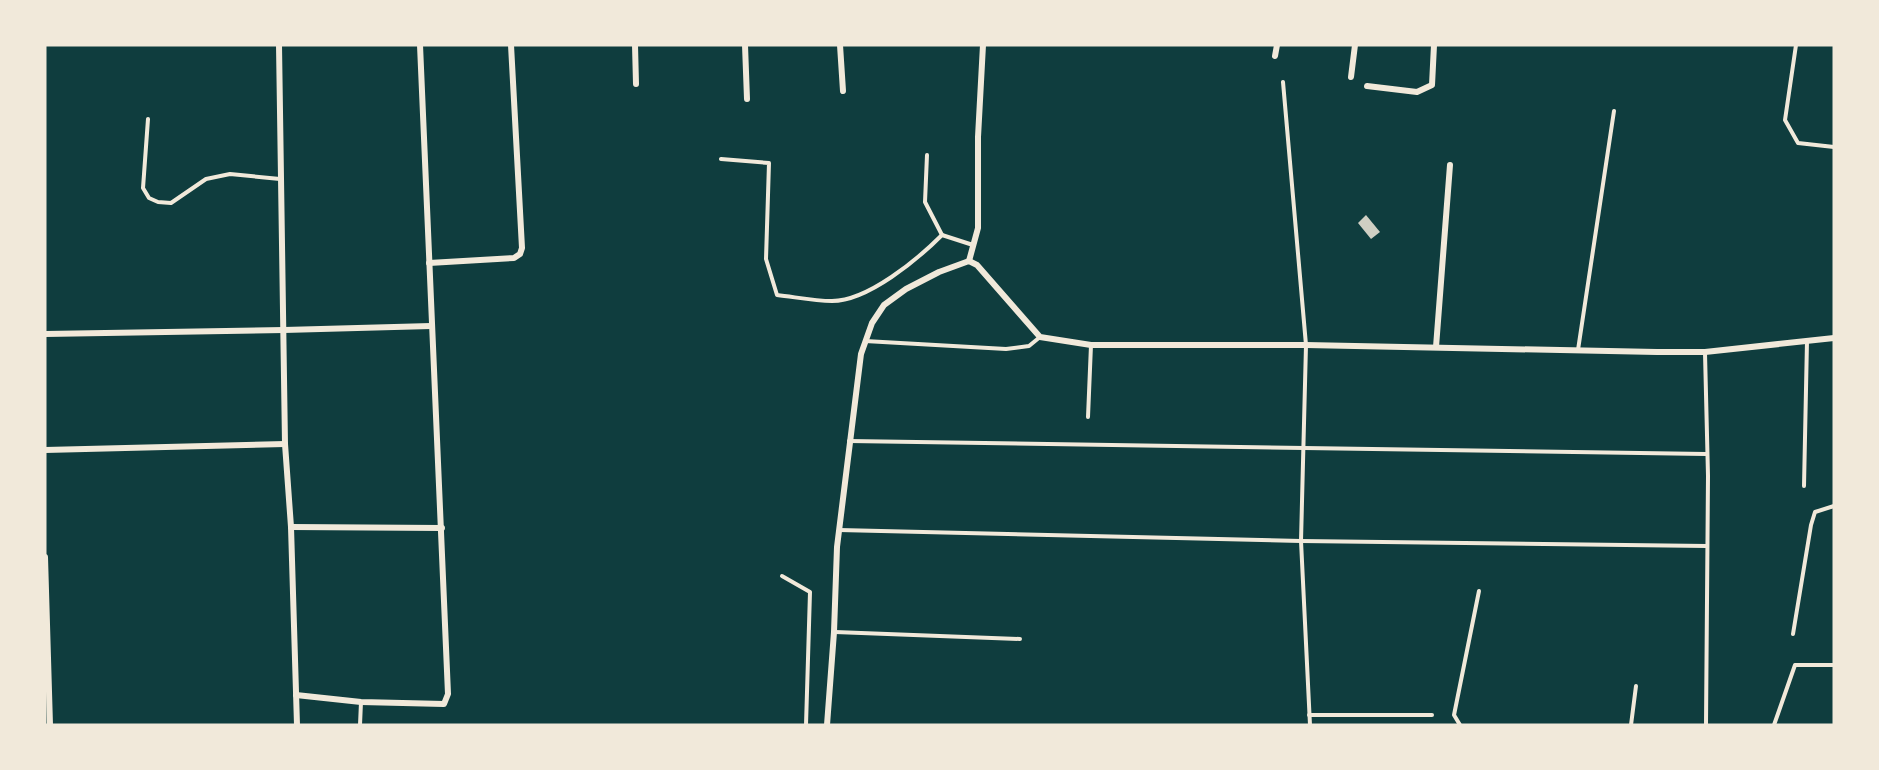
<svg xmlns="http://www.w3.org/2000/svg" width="1879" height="770" viewBox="0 0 1879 770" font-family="'IBM Plex Sans',sans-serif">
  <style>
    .building { fill: #cfcfc3 }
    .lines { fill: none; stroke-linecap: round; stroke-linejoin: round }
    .service { stroke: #f1e9da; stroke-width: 4 }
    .minor { stroke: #f1e9da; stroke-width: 6 }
  </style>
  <rect width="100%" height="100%" fill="#0f3d3e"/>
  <polygon class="building" points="1366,215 1380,232 1371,239 1358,223"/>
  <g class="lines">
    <g class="service">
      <polyline points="1796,45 1785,120 1798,143 1834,147"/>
      <polyline points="1283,82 1306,345 1301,541 1310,725"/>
      <polyline points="148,119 143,188 149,198 158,202 171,203 206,179 230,174 280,179"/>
      <polyline points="927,155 925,202 942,235"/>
      <path d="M721 159 769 163 766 259 777 295C795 297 814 301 832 301 868 301 918 259 942 235L973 245"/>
      <polyline points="865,341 1006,349 1029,346 1040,337"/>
      <polyline points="1578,350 1614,111"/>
      <polyline points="1705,353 1708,476 1706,725"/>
      <polyline points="1088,417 1091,345"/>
      <polyline points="849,441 1706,454"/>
      <polyline points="1804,486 1807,341"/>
      <polyline points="839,530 1301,541 1707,546"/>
      <polyline points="782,576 810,592 806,725"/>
      <polyline points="835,632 1020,639"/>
      <polyline points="1793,634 1811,525 1815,512 1834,506"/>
      <polyline points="1309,715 1432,715"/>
      <polyline points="360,725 361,702"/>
      <polyline points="1460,725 1454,715 1479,591"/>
      <polyline points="1631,725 1636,686"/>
      <polyline points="1774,725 1795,665 1834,665"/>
    </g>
    <g class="minor">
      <polyline points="279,45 285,444 291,527 297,725"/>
      <polyline points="635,45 636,84"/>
      <polyline points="745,45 747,99"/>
      <polyline points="840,45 843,91"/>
      <polyline points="1275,56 1277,45"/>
      <polyline points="1351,77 1355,45"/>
      <polyline points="1367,86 1417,92 1432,85 1434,45"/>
      <polyline points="969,261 978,228 978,137 983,45"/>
      <polyline points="429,263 514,258 520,254 522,248 511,45"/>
      <polyline points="45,334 284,330 431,326"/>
      <polyline points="1436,347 1450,165"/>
      <polyline points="45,450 285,444"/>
      <polyline points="291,527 442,528"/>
      <polyline points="45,557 50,725"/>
      <polyline points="296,695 361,702 444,704 448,694 420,45"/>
      <polyline points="827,725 834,632 837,547 861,354 872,323 884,305 906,289 939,272 969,261 977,265 1040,337 1091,345 1306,345 1657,352 1705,352 1834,338"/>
    </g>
  </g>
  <rect width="1879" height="770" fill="none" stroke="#f1e9da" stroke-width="93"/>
</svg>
